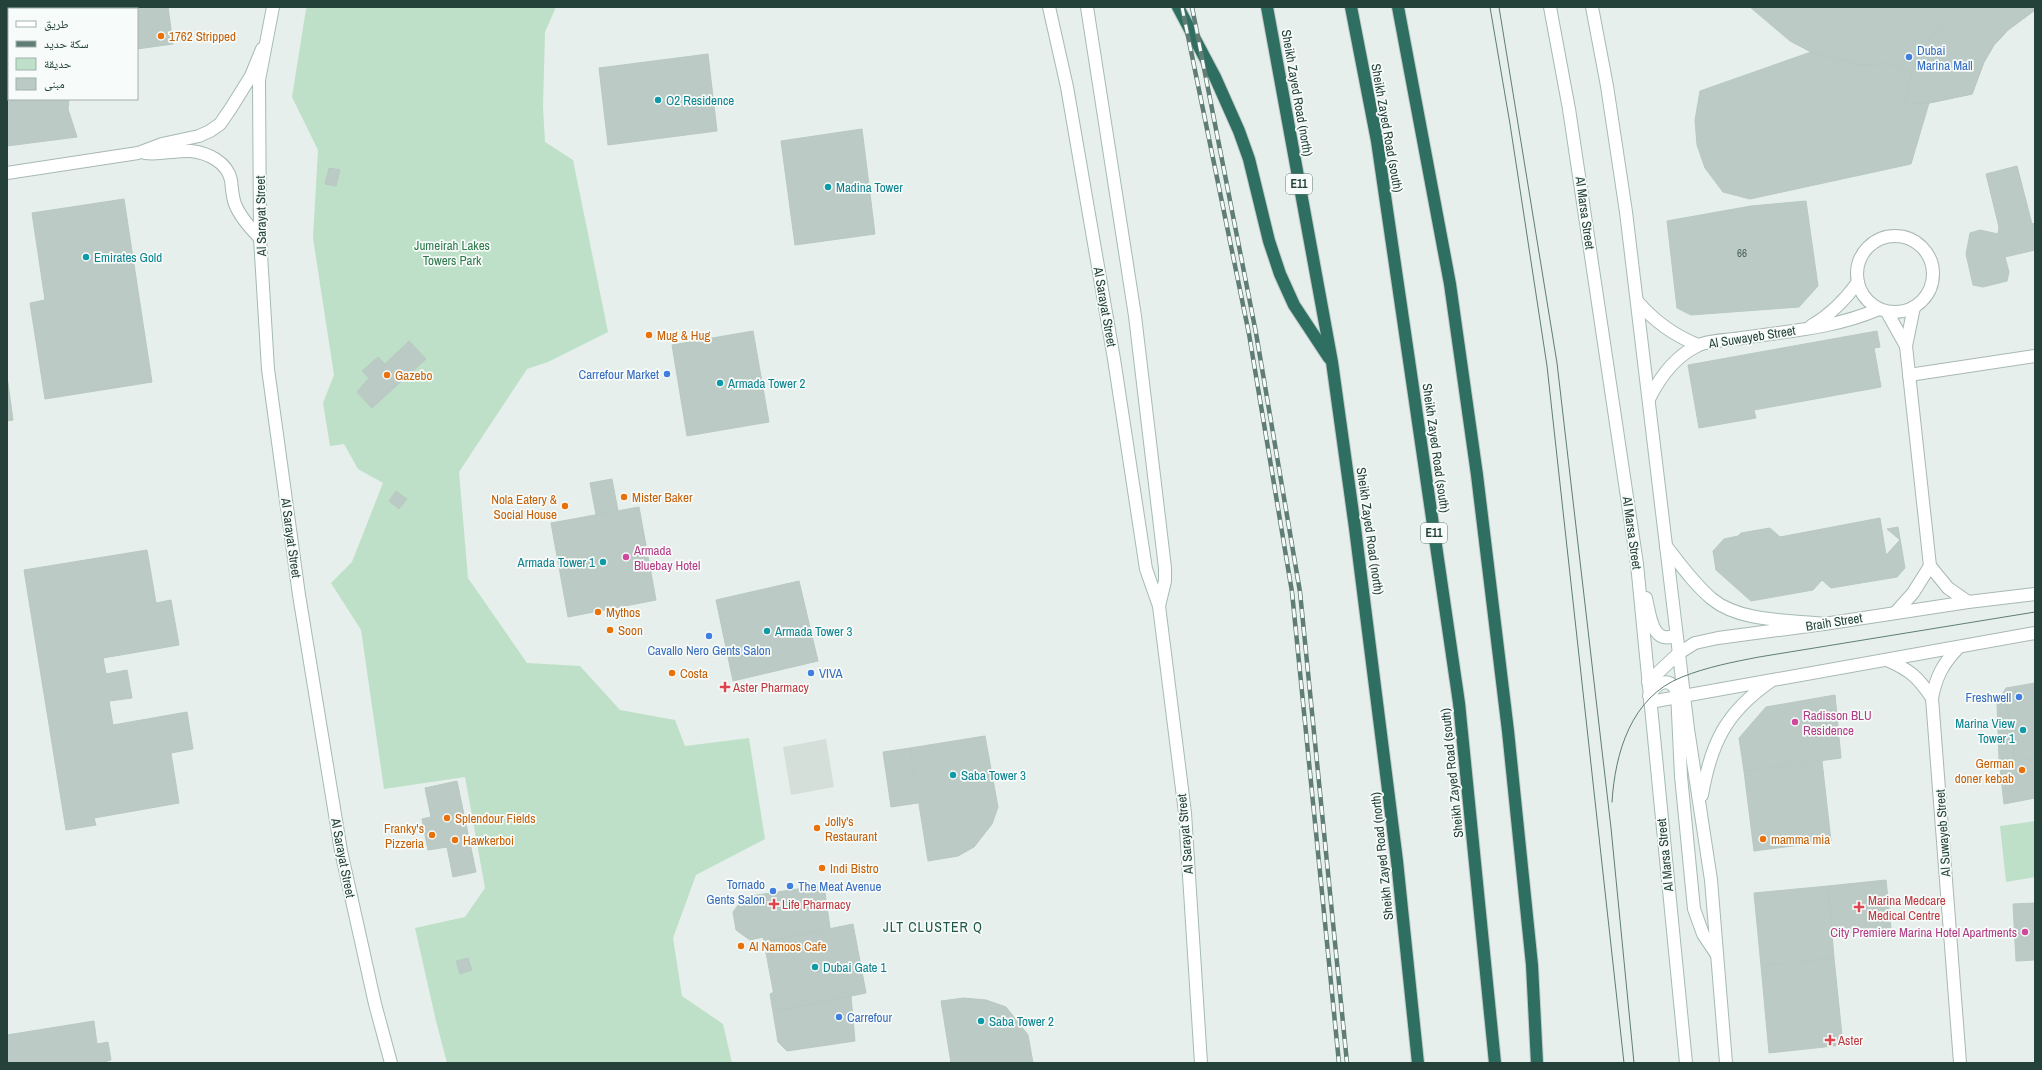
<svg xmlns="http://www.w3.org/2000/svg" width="2042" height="1070" viewBox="0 0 2042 1070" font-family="'Archivo Narrow','Noto Naskh Arabic',sans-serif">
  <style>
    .built { fill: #d4dfda }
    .green { fill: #bfe0c8 }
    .building { fill: #bbcac4; stroke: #b8c9c2 }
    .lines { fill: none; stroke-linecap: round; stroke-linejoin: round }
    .street-casing { stroke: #a8b8b2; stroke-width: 14 }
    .secondary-casing { stroke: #a4bbb3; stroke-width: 14 }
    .highway-casing { stroke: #c2cac8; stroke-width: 14 }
    .street { stroke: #fff; stroke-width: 12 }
    .secondary { stroke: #fff; stroke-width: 12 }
    .highway { stroke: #2f6f62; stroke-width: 12 }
    .tram { stroke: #5f7d75; stroke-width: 1 }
    .rail-casing { stroke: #5f7d75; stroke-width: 4.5 }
    .rail { stroke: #f7fbf9; stroke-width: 3; stroke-dasharray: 9; stroke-linecap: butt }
    .food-dot { fill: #e8710a; stroke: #f7fbf9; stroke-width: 1.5 }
    .shop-dot { fill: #3f7fe0; stroke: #f7fbf9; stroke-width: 1.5 }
    .culture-dot { fill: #0f9aa8; stroke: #f7fbf9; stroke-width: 1.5 }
    .hotel-dot { fill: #d1479c; stroke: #f7fbf9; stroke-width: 1.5 }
    .health-dot { fill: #e0444e; stroke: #f7fbf9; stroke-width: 1.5 }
    .labels { text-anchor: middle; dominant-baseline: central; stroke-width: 3.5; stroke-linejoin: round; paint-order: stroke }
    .number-label { font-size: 11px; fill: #4a645c }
    .shield { fill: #f7fbf9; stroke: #637a73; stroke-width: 1 }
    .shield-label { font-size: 12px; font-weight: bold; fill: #24423a }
    .food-label { font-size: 13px; fill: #c56008; stroke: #f7fbf9; text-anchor: start }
    .shop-label { font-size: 13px; fill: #366cbe; stroke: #f7fbf9; text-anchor: start }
    .street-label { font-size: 13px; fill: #24423a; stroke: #f7fbf9 }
    .culture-label { font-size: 13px; fill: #0d838f; stroke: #f7fbf9; text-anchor: start }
    .park-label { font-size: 13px; fill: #2d7a4b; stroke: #f7fbf9 }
    .hotel-label { font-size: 13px; fill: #b23c85; stroke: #f7fbf9; text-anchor: start }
    .health-label { font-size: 13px; fill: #be3a42; stroke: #f7fbf9; text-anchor: start }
    .neighbourhood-label { font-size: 14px; letter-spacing: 1px; fill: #1f5548; stroke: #f7fbf9 }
  </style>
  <rect width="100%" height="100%" fill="#e6efeb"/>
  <polygon class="built" points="826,739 834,787 791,795 783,747"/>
  <g class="green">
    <polygon points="309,7 556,7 545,32 543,107 545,142 573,160 608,332 548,362 527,369 459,472 468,578 527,663 580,666 620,710 675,720 685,746 749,738 765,839 696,875 673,938 682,996 723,1024 732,1063 447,1063 436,1021 415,928 465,917 485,888 465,777 384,789 361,630 331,583 352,562 383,483 358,469 344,444 330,446 323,403 334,375 313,238 318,150 292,97 306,9"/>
    <polygon points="2035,821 2035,877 2006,882 2000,826"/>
  </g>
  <g class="building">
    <polygon points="7,7 168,7 173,44 137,49 137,9 9,9 9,99 69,99 68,109 77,137 7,146"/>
    <polygon points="1750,7 2035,7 2035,10 2008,30 1994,45 1984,62 1972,94 1929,103 1904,104 1912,73 1891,64 1860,65 1811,52 1790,41"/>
    <polygon points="1954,7 2035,7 2035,10 2008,30 1994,45 1984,62 1972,94 1929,103 1904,104 1912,73 1926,44"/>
    <polygon points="1811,52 1860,65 1891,64 1912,73 1904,104 1929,103 1911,164 1750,199 1723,192 1705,168 1697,145 1695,120 1700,91"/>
    <polygon points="708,54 717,131 608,145 599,68"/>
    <polygon points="862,129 875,234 795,245 781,141"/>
    <polygon points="2017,166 2032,224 2035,223 2035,250 2005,257 2009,272 2007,281 1983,287 1973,285 1966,254 1970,233 1980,230 1998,234 1999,227 1986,174"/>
    <polygon points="329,168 340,170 336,186 325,184"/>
    <polygon points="124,199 152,382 45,399 30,303 45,300 32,213"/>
    <polygon points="1806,201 1818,286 1799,307 1691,315 1677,308 1667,221 1751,206"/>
    <polygon points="753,331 769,422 687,436 672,345"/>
    <polygon points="1877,331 1880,347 1874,348 1881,387 1754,410 1756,418 1699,428 1688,365"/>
    <polygon points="409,341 426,359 372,408 357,392 369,378 362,371 378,357 385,364"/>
    <polygon points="7,376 13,420 7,421"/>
    <polygon points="612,479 618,511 596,515 590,483"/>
    <polygon points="396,491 407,499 399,509 389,501"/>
    <polygon points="639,507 656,600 568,617 551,523"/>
    <polygon points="1880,518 1886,555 1900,540 1887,529 1898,527 1905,568 1897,577 1831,588 1822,580 1813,590 1751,601 1716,570 1713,551 1724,539 1738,536 1741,533 1770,528 1780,537"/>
    <polygon points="147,550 156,603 171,600 179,645 103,658 106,674 127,670 132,698 109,701 113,725 187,712 193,749 171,753 179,803 94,818 96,825 66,830 24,570"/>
    <polygon points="799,581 818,661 733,681 716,600"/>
    <polygon points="2035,683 2035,798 2004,804 1999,759 1997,703 2006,688"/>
    <polygon points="1835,695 1841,758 1744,771 1739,738 1766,707"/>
    <polygon points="2035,697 2035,758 2015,761 2007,701"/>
    <polygon points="985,736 998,807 992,824 974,847 958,856 928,861 910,748"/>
    <polygon points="910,748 918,803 891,807 883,752"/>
    <polygon points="1822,761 1831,841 1754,851 1744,771"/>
    <polygon points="457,781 476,872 453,877 447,847 428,850 422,819 431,817 425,788"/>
    <polygon points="1886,880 1891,928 1832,934 1828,886"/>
    <polygon points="824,885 830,928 764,942 763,937 750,940 736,930 733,912 744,897"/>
    <polygon points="1828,886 1834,958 1761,966 1754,893"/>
    <polygon points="2035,903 2035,960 2016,961 2013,904"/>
    <polygon points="853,924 866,993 777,1011 764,942"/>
    <polygon points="468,958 472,970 460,974 456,961"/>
    <polygon points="1834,958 1843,1045 1769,1053 1761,966"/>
    <polygon points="774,992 777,1011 851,996 855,1041 787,1051 778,1042 770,994"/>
    <polygon points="964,998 986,1000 1006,1007 1028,1035 1033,1063 951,1063 941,1001"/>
    <polygon points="94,1021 97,1044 108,1042 111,1060 101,1063 7,1063 7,1035"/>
  </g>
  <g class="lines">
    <g class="street-casing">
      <g id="street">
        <path d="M145 153C161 155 176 150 191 151 208 153 227 162 231 180 232 187 232 196 235 204 240 217 250 228 260 238"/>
        <polyline points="7,173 138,153 162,144 199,136 210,131 220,124 231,108 251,76 262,49"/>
        <circle cx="1895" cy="274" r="38"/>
        <path d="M1637 301C1654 321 1673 335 1698 345"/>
        <polyline points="1914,307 1906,346 1930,566 1948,588 1968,602"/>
        <polyline points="1887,312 1906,346"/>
        <path d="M1811 326C1830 315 1845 300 1858 282"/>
        <polyline points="1909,375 2035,356"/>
        <path d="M1649 399C1660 377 1674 357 1697 346 1707 340 1730 340 1742 338 1789 331 1835 328 1879 309"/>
        <polyline points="1896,612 1913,593 1930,566"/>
        <path d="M1959 647C1943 663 1936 677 1932 698L1960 1063"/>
        <path d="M1887 660C1910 670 1918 677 1932 698"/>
        <polyline points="1648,682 1679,653 1695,643 1718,638 1824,624 1968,602 2035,594"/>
        <polyline points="1650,702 2035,633"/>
      </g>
    </g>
    <g class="secondary-casing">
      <g id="secondary">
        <polyline points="273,7 259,80 260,238 268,369 299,595 341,851 375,1004 391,1063"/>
        <polyline points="1049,7 1067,87 1114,359 1146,569 1159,606 1185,813 1201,1063"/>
        <polyline points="1087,7 1135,316 1165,568 1165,581 1159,606"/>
        <polyline points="1550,7 1569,109 1637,564 1686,1063"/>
        <polyline points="1592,7 1607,86 1626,212 1688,729 1711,880 1726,1063"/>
        <path d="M1666 546C1680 564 1694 584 1712 599 1740 622 1789 620 1824 624"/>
        <path d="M1646 598C1650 615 1652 646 1676 635"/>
        <path d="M1649 696C1656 684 1669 674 1677 692L1681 776 1694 909 1703 934 1717 955"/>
        <path d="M1702 795C1711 743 1726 712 1771 681"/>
      </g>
    </g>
    <g class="highway-casing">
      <g id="highway">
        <polyline points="1178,7 1215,77 1239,131 1249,159 1269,241 1280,274 1294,305 1329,358"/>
        <polyline points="1267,7 1332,362 1355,528 1397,861 1418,1063"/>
        <polyline points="1351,7 1377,141 1459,703 1495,1063"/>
        <polyline points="1398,7 1450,284 1477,475 1508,731 1532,965 1537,1063"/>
      </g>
    </g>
    <use href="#street" class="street"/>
    <use href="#secondary" class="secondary"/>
    <use href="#highway" class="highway"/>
    <g class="tram">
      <polyline points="1490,7 1510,124 1547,366 1624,1063"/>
      <polyline points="1499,7 1557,363 1611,828 1634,1063"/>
      <path d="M1612 802C1615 753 1631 697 1682 677 1707 667 1733 662 1759 657L2035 612"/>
    </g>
    <g class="rail-casing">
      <g id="rail">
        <polyline points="1182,7 1249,334 1292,592 1339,1063"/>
        <polyline points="1192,7 1256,333 1300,592 1347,1063"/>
      </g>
    </g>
    <use href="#rail" class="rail"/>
  </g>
  <g class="food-dot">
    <circle cx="161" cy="36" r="4"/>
    <circle cx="649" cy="335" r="4"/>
    <circle cx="387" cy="375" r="4"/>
    <circle cx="624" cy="497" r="4"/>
    <circle cx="565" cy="506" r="4"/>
    <circle cx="598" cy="612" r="4"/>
    <circle cx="610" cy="630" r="4"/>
    <circle cx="672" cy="673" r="4"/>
    <circle cx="2022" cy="770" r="4"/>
    <circle cx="447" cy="818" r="4"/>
    <circle cx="817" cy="828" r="4"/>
    <circle cx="432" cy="835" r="4"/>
    <circle cx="1763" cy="839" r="4"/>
    <circle cx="455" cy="840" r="4"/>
    <circle cx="822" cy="868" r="4"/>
    <circle cx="741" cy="946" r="4"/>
  </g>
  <g class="shop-dot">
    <circle cx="1909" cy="57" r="4"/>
    <circle cx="667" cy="374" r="4"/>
    <circle cx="709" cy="636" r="4"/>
    <circle cx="811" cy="673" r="4"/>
    <circle cx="2019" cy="697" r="4"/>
    <circle cx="790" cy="886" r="4"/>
    <circle cx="773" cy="891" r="4"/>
    <circle cx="839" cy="1017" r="4"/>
  </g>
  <g class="culture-dot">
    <circle cx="658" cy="100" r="4"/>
    <circle cx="828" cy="187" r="4"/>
    <circle cx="86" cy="257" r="4"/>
    <circle cx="720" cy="383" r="4"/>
    <circle cx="603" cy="562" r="4"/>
    <circle cx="767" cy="631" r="4"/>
    <circle cx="2023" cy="730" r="4"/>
    <circle cx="953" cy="775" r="4"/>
    <circle cx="815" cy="967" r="4"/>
    <circle cx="981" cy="1021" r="4"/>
  </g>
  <g class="hotel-dot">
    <circle cx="626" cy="557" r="4"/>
    <circle cx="1795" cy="722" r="4"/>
    <circle cx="2025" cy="932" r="4"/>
  </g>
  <g class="health-dot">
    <path d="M723 681h4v4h4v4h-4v4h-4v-4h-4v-4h4z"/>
    <path d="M772 898h4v4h4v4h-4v4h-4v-4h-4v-4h4z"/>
    <path d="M1857 901h4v4h4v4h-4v4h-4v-4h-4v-4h4z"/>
    <path d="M1828 1034h4v4h4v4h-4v4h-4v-4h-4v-4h4z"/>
  </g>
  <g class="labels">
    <g class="number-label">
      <text x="1742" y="253">66</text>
    </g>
    <g class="shield">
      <rect x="1286" y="174" width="26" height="20" rx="3"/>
      <rect x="1421" y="523" width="26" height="20" rx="3"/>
    </g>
    <g class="shield-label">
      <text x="1299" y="184">E11</text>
      <text x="1434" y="533">E11</text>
    </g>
    <g class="food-label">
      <text x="169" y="36">1762 Stripped</text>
      <text x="657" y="335">Mug &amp; Hug</text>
      <text x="395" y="375">Gazebo</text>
      <text x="632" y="497">Mister Baker</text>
      <text x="557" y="499" text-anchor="end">Nola Eatery &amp;<tspan x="557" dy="15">Social House</tspan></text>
      <text x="606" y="612">Mythos</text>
      <text x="618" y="630">Soon</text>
      <text x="680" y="673">Costa</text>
      <text x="2014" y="763" text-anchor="end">German<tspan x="2014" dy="15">doner kebab</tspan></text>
      <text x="455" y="818">Splendour Fields</text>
      <text x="825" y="821">Jolly's<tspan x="825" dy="15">Restaurant</tspan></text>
      <text x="424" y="828" text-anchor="end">Franky's<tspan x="424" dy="15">Pizzeria</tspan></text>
      <text x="1771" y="839">mamma mia</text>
      <text x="463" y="840">Hawkerboi</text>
      <text x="830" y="868">Indi Bistro</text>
      <text x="749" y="946">Al Namoos Cafe</text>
    </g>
    <g class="shop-label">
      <text x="1917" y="50">Dubai<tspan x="1917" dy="15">Marina Mall</tspan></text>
      <text x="659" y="374" text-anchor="end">Carrefour Market</text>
      <text x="709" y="650" text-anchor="middle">Cavallo Nero Gents Salon</text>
      <text x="819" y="673">VIVA</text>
      <text x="2011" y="697" text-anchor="end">Freshwell</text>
      <text x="765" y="884" text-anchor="end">Tornado<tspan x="765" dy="15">Gents Salon</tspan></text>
      <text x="798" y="886">The Meat Avenue</text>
      <text x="847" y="1017">Carrefour</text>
    </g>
    <g class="street-label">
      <text transform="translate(1297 93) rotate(80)">Sheikh Zayed Road (north)</text>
      <text transform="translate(1387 128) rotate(80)">Sheikh Zayed Road (south)</text>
      <text transform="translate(1585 213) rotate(82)">Al Marsa Street</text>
      <text transform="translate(261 216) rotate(-91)">Al Sarayat Street</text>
      <text transform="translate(1105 307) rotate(80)">Al Sarayat Street</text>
      <text transform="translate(1752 337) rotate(-9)">Al Suwayeb Street</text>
      <text transform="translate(1436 448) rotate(82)">Sheikh Zayed Road (south)</text>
      <text transform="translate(1370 531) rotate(82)">Sheikh Zayed Road (north)</text>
      <text transform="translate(1632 533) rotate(82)">Al Marsa Street</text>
      <text transform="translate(291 538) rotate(82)">Al Sarayat Street</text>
      <text transform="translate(1834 622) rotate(-9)">Braih Street</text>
      <text transform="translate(1452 773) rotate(-96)">Sheikh Zayed Road (south)</text>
      <text transform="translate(1943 833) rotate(-94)">Al Suwayeb Street</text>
      <text transform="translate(1185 834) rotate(-95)">Al Sarayat Street</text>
      <text transform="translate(1665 855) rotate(-96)">Al Marsa Street</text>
      <text transform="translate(1382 856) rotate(-96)">Sheikh Zayed Road (north)</text>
      <text transform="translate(343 858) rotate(79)">Al Sarayat Street</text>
    </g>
    <g class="culture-label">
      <text x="666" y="100">O2 Residence</text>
      <text x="836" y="187">Madina Tower</text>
      <text x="94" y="257">Emirates Gold</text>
      <text x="728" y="383">Armada Tower 2</text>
      <text x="595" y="562" text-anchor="end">Armada Tower 1</text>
      <text x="775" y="631">Armada Tower 3</text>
      <text x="2015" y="723" text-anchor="end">Marina View<tspan x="2015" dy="15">Tower 1</tspan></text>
      <text x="961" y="775">Saba Tower 3</text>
      <text x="823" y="967">Dubai Gate 1</text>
      <text x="989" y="1021">Saba Tower 2</text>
    </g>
    <g class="park-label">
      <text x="452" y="245">Jumeirah Lakes<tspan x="452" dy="15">Towers Park</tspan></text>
    </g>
    <g class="hotel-label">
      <text x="634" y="550">Armada<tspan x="634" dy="15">Bluebay Hotel</tspan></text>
      <text x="1803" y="715">Radisson BLU<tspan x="1803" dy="15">Residence</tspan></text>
      <text x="2017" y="932" text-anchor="end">City Premiere Marina Hotel Apartments</text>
    </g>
    <g class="health-label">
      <text x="733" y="687">Aster Pharmacy</text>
      <text x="1868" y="900">Marina Medcare<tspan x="1868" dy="15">Medical Centre</tspan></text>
      <text x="782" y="904">Life Pharmacy</text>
      <text x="1838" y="1040">Aster</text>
    </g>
    <g class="neighbourhood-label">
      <text x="933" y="927">JLT CLUSTER Q</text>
    </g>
  </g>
  <rect width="2042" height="1070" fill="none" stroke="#24423a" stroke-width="16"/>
  <rect x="8" y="8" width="130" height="92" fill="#f7fbf9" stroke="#a3b1ad"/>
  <rect x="16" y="21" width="20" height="6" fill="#ffffff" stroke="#a3b1ad"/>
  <text x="44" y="28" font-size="12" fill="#24423a">طريق</text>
  <rect x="16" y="41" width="20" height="6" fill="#5f7d75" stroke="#a3b1ad"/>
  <text x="44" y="48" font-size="12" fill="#24423a">سكة حديد</text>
  <rect x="16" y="58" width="20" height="12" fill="#bfe0c8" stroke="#a3b1ad"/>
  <text x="44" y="68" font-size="12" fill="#24423a">حديقة</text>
  <rect x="16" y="78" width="20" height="12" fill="#bbcac4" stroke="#a3b1ad"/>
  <text x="44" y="88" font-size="12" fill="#24423a">مبنى</text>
</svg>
